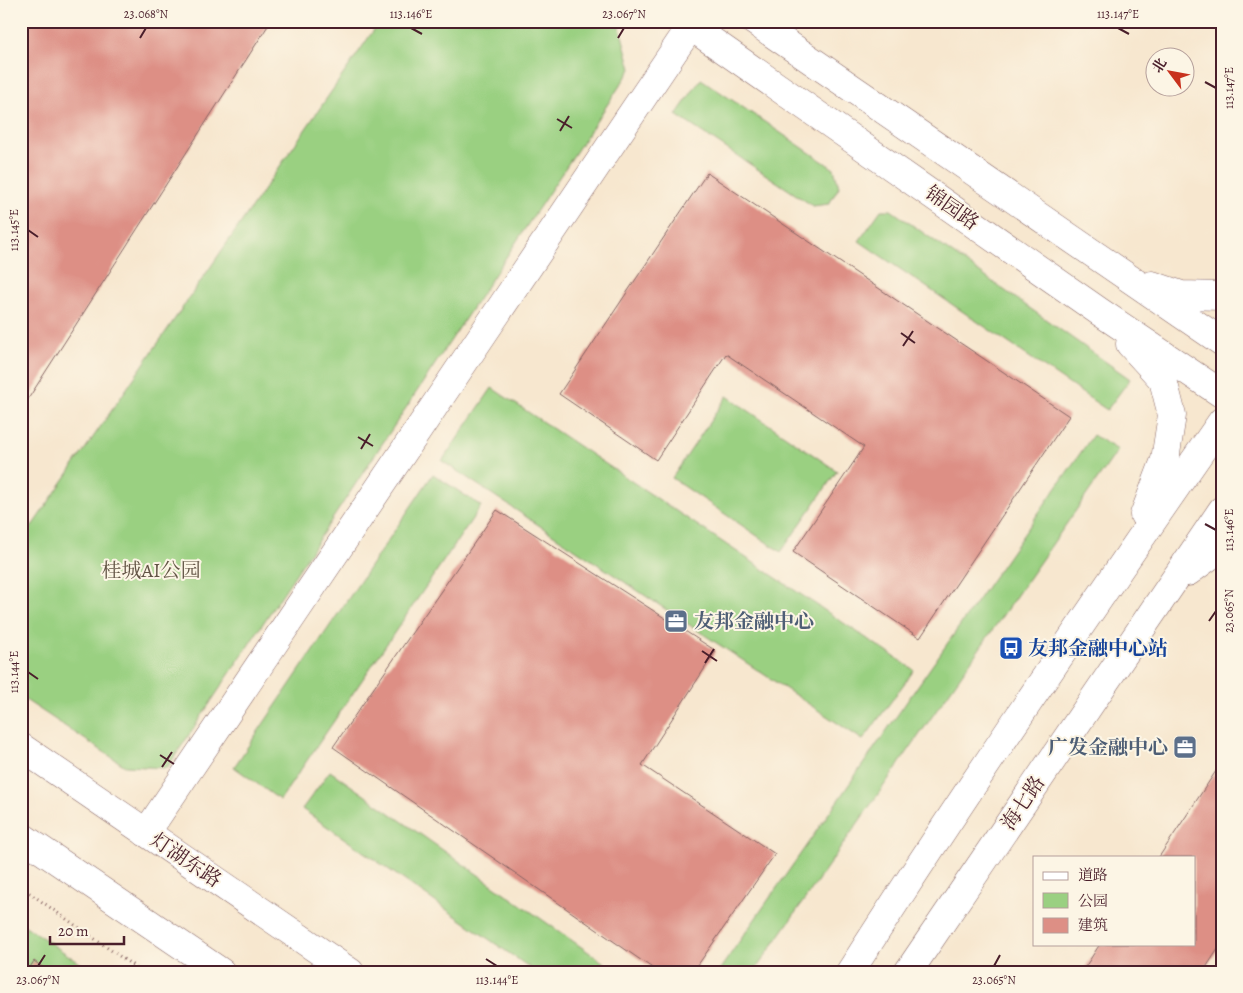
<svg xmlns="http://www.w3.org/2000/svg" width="1243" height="993" viewBox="0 0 1243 993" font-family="Alegreya,'Noto Serif SC',serif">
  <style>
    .green { fill: #9ad081; stroke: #727856 }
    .building { fill: #dd8f85 }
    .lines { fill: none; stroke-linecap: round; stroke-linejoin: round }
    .secondary-casing { stroke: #876564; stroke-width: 29 }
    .path { stroke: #876564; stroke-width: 3; stroke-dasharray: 1 4; stroke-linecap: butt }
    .secondary { stroke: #fff; stroke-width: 28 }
    .ticks { fill: none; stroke: #4a1f2b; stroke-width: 2 }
    .labels { text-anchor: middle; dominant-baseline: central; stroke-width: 4; stroke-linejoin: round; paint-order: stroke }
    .street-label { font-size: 20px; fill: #4a1f2b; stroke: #fcf5e5 }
    .park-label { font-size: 20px; fill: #625445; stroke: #fcf5e5 }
    .service-label { font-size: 20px; font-weight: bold; fill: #4e5e75; stroke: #fcf5e5; text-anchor: start }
    .transit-label { font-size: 20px; font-weight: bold; fill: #164399; stroke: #fcf5e5; text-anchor: start }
    .neatline { fill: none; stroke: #4a1f2b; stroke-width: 2 }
    .ticks-label { font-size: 12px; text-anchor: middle; fill: #4a1f2b }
  </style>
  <rect width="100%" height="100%" fill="#fcf5e5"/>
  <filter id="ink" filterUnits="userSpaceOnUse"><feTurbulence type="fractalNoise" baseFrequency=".02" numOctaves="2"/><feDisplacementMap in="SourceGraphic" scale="10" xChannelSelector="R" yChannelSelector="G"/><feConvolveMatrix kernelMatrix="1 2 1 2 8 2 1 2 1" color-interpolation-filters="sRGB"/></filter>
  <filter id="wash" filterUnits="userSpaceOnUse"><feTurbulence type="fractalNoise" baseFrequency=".0096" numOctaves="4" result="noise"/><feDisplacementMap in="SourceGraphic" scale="20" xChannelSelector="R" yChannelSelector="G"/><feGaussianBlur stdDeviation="1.12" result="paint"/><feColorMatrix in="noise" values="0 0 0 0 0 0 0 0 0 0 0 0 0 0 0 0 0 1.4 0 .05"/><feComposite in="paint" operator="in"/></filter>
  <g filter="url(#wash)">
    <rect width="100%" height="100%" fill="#f7e7cf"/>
    <g class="green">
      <polygon points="380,21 610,21 620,28 631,69 167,768 125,766 21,697 21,542"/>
      <polygon points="701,79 834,169 839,187 829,204 813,206 676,115"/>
      <polygon points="881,210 891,210 1130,379 1107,410 859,241"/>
      <polygon points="492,388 914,670 863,740 442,461"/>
      <polygon points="727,396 837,471 781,552 672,478"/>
      <polygon points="1093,435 1118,450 754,972 718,972"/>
      <polygon points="433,474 481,506 280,800 234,767"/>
      <polygon points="330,771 617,972 536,972 302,809"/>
      <polygon points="21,923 93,972 21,972"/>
    </g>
    <g id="blocks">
      <g class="building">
        <polygon points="21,21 271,21 21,410"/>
        <polygon points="707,173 1069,416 920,638 793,552 864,447 726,354 656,460 559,394"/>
        <polygon points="497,510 716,651 642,765 775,854 693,972 658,972 333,747"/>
        <polygon points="1222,762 1222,943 1203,972 1082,972 1100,944 1194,944 1194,857 1159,857"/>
        <polygon points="34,961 49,972 27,972"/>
      </g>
    </g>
  </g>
  <g filter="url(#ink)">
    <use href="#blocks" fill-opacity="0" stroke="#876564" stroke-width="1"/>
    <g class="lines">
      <g class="secondary-casing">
        <g id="secondary">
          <polyline points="683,21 1100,312 1222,394"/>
          <polyline points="754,21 1222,342"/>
          <polyline points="1152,285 1181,295 1222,296"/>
          <polyline points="1130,344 1163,380 1172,415 1165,460 1144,515"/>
          <polyline points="1188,572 1222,547"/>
          <polyline points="21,747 350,972"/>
          <polyline points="146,833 691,26"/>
          <polyline points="21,836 221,972"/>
          <path d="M850 972C970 785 1095 603 1222 421"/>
          <polyline points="908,972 1222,510"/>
        </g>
      </g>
      <polyline class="path" points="21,887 142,972"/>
      <use href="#secondary" class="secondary"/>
    </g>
  </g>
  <path class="ticks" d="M411 28 422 34M1118 28 1129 34M140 38 146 28M618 38 624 28M1205 82 1216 88M557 119 572 128M560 131 569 116M28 230 38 237M901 333 915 343M903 346 913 331M358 437 373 446M361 449 370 434M1205 524 1216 530M1209 621 1216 611M702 651 717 661M705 663 714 649M28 672 38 679M160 755 174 764M162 767 172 752M486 959 497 966M38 966 45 955M994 966 1000 955"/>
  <defs>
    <g id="office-square" transform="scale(1.25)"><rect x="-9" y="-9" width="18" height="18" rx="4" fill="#5c6f8a" stroke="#fcf5e5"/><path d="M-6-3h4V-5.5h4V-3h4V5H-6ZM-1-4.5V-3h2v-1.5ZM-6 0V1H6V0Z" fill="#fff"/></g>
    <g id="bus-square" transform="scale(1.25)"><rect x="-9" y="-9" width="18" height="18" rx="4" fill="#1a4fb4" stroke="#fcf5e5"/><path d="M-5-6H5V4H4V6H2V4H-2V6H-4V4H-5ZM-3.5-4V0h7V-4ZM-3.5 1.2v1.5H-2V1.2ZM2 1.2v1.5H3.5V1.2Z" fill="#fff"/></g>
  </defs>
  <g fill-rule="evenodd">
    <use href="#office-square" x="676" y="621"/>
    <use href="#bus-square" x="1011" y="648"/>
    <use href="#office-square" x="1185" y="747"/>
  </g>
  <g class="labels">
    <g class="street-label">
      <text transform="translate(952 208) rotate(35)">锦园路</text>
      <text transform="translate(1023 803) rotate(-56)">海七路</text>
      <text transform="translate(186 860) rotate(34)">灯湖东路</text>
    </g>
    <g class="park-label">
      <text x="151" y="570">桂城AI公园</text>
    </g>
    <g class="service-label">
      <text x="694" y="621">友邦金融中心</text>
      <text x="1168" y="747" text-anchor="end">广发金融中心</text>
    </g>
    <g class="transit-label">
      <text x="1028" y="648">友邦金融中心站</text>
    </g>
  </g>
  <rect width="1243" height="993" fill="none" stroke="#fcf5e5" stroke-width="55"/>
  <rect x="1033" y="856" width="162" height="90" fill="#fcf5e5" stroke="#b59f9b"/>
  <rect x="1043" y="872" width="25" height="8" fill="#ffffff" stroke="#b59f9b"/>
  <text x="1078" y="880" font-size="15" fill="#4a1f2b">道路</text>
  <rect x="1043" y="893" width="25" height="15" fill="#9ad081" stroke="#b59f9b"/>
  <text x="1078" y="906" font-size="15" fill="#4a1f2b">公园</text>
  <rect x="1043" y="918" width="25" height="15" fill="#dd8f85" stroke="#b59f9b"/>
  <text x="1078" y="930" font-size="15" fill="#4a1f2b">建筑</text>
  <g transform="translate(1170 72) rotate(302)"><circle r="24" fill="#fcf5e5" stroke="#b59f9b"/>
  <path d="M0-4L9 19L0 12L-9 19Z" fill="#c8321e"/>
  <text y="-8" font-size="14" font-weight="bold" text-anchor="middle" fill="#4a1f2b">北</text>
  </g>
  <path d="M50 936v8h74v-8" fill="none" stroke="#4a1f2b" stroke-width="2.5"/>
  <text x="58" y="936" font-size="15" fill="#4a1f2b" stroke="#fcf5e5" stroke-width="4" paint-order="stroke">20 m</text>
  <rect x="28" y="28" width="1188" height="938" class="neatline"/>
  <g class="ticks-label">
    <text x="146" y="18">23.068°N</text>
    <text x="411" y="18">113.146°E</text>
    <text x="624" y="18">23.067°N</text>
    <text x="1118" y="18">113.147°E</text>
    <text transform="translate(1229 88) rotate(-90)" y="4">113.147°E</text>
    <text transform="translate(14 230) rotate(-90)" y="4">113.145°E</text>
    <text transform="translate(1229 530) rotate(-90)" y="4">113.146°E</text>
    <text transform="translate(1229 611) rotate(-90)" y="4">23.065°N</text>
    <text transform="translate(14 672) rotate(-90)" y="4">113.144°E</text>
    <text x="38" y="984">23.067°N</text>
    <text x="497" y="984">113.144°E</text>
    <text x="994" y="984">23.065°N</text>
  </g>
</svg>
